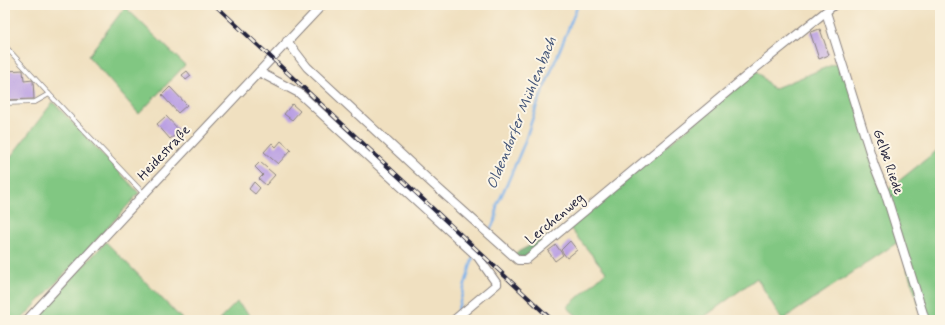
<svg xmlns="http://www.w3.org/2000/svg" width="945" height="325" viewBox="0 0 945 325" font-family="Mynerve,sans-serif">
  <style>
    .green { fill: #81c782; stroke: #52745e }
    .forest { fill: #68ac70; stroke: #456756 }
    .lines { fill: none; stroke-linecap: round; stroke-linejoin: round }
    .stream { stroke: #7cb1ea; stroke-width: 2.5 }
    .building { fill: #b99fe3 }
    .service-casing { stroke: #89817e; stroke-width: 5.5 }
    .minor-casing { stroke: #89817e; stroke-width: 10 }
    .service { stroke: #fff; stroke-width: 4 }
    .minor { stroke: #fff; stroke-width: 8 }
    .rail-casing { stroke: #22223b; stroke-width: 4 }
    .rail { stroke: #fcf5e5; stroke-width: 2.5; stroke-dasharray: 8; stroke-linecap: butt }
    .labels { text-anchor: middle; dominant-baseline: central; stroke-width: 4; stroke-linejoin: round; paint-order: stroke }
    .street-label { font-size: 14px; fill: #22223b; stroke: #fcf5e5 }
    .water-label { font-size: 15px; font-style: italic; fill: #425478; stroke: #fcf5e5 }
  </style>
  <rect width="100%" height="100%" fill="#fcf5e5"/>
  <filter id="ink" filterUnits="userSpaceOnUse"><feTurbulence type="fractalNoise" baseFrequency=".025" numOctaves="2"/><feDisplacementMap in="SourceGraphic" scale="8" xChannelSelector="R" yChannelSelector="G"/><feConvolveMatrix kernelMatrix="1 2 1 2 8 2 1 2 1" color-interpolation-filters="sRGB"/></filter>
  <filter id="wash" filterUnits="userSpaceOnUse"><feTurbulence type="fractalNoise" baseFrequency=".012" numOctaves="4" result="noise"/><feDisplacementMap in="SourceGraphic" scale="16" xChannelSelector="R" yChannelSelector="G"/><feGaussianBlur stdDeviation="0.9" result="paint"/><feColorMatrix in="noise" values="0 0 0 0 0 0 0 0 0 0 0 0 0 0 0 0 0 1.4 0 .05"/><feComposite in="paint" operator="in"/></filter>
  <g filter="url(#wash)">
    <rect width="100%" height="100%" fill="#f0e0c0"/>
    <g class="green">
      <polygon points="125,7 185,65 139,114 88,56"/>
      <polygon points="842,61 885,192 940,148 940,320 924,320 898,242 782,320 757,278 700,320 581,320 567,307 606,272 569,227 757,71 773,89"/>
      <polygon points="53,102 139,193 101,235 21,320 11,320 5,314 5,164"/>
      <polygon points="106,242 183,320 32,320"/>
      <polygon points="237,302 254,320 219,320"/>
    </g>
    <polygon class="forest" points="550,235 525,257 519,257 514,254"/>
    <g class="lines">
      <g class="stream">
        <polyline points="490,230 496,218 497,205 507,184 524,144 536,108 578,5"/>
        <polyline points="457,312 473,257"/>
      </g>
    </g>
    <g id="blocks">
      <g class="building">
        <polygon points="820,29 829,55 819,59 810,32"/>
        <polygon points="23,70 24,81 33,80 34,99 5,100 5,71"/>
        <polygon points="187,71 191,76 186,80 182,75"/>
        <polygon points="170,87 187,105 178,113 162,95"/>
        <polygon points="292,104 300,111 292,120 284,114"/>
        <polygon points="166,116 180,131 170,139 157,124"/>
        <polygon points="281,141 291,150 278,164 264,152 272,143 276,147"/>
        <polygon points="260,162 275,175 266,185 259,179 263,175 255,167"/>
        <polygon points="254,182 260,188 255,194 249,189"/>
        <polygon points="570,241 577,250 567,258 561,250"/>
        <polygon points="556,245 563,255 555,261 548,251"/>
      </g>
    </g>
  </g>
  <g filter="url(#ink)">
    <use href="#blocks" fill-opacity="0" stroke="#89817e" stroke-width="1"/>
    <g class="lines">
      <g class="service-casing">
        <g id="service">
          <polyline points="5,46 49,94 144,194"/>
          <polyline points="5,103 35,102 49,94"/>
        </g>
      </g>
      <g class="minor-casing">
        <g id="minor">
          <polyline points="826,12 874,165 885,192 925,320"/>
          <polyline points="287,41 307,67 433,184 518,260 526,260 757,67 834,5"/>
          <polyline points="259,72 299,93 478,257 497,284 454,320"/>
          <polyline points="27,320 144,194 322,5"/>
        </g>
      </g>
      <use href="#service" class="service"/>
      <use href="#minor" class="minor"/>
      <g class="rail-casing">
        <polyline id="rail" points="215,5 552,320"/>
      </g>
      <use href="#rail" class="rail"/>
    </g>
  </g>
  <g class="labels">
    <g class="street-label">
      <text transform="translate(164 153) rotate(-47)">Heidestraße</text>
      <text transform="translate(888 162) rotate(71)">Gelbe Riede</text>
      <text transform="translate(555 219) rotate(-40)">Lerchenweg</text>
    </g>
    <g class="water-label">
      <text transform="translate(522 113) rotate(-68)">Oldendorfer Mühlenbach</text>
    </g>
  </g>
  <rect width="945" height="325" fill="none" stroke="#fcf5e5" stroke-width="20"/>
</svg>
